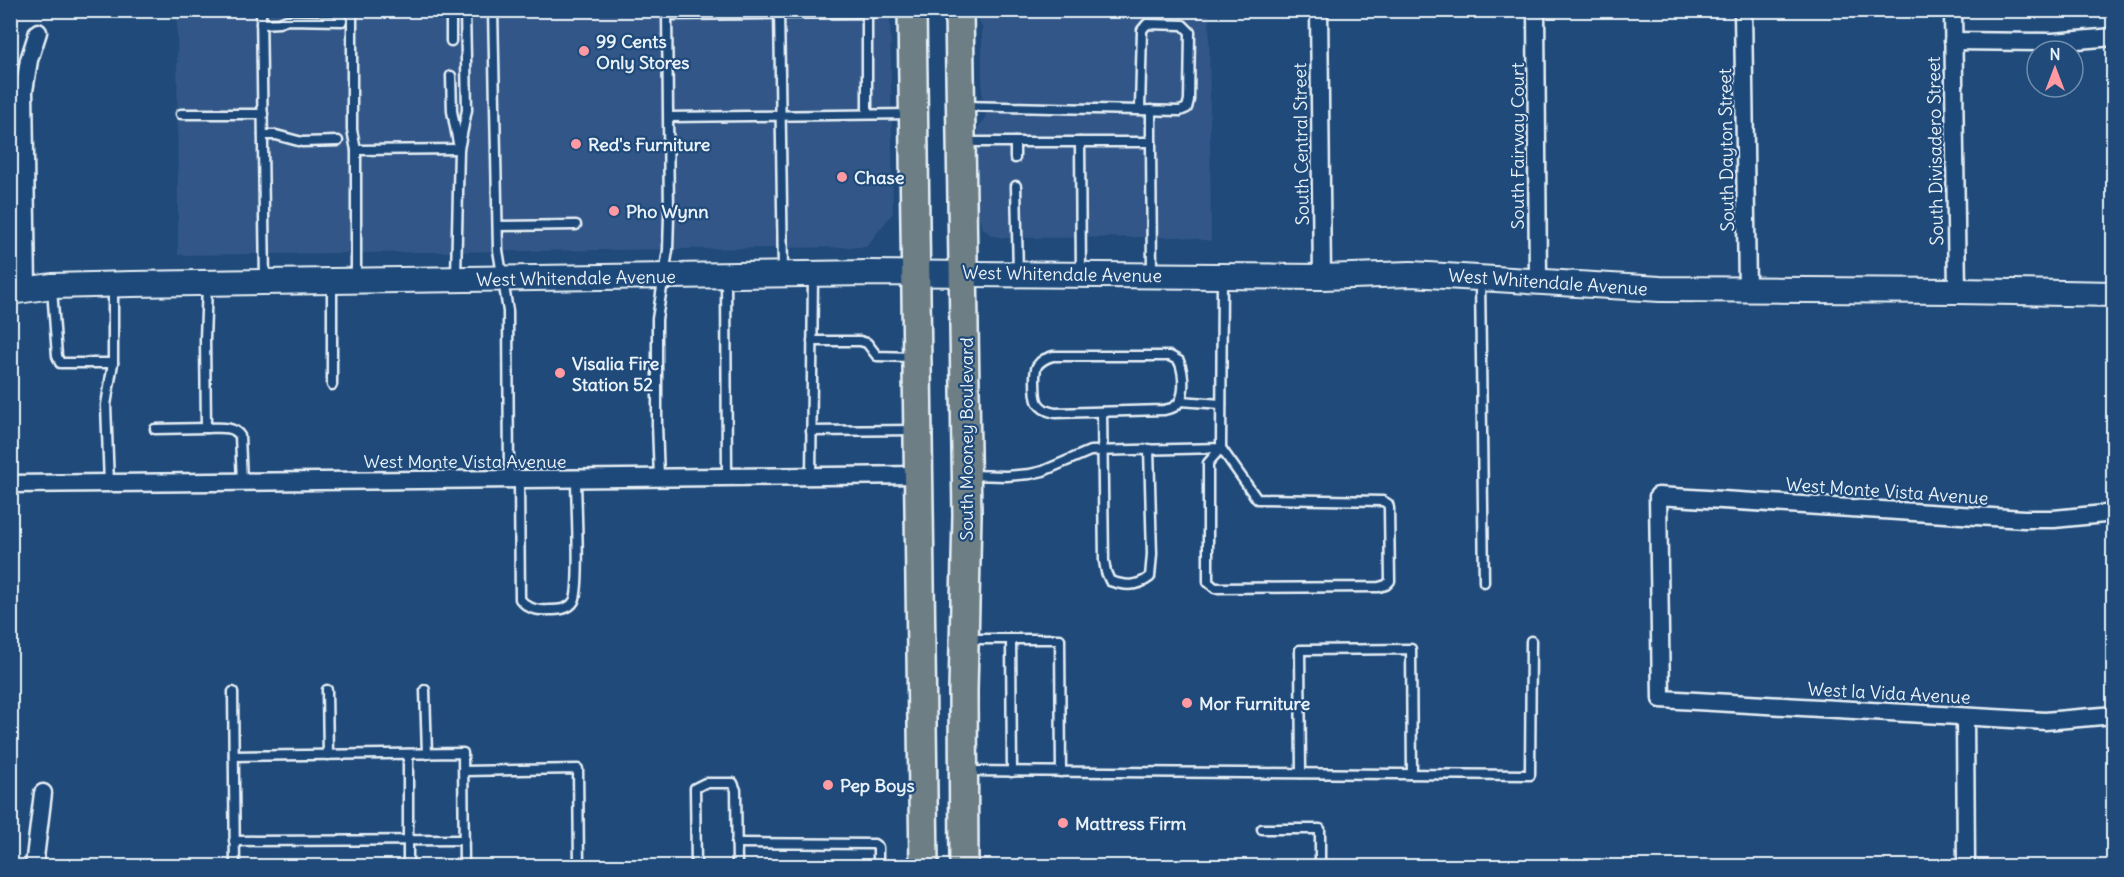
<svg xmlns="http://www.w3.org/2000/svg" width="2124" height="877" viewBox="0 0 2124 877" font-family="Delius,sans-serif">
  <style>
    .built { fill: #325787 }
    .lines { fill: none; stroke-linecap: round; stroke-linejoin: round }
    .lane-casing { stroke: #e8f1f8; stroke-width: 13 }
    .street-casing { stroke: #e8f1f8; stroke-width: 21 }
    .secondary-casing { stroke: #e8f1f8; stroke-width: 28 }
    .primary-casing { stroke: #e8f1f8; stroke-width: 32 }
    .lane { stroke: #1f4a7a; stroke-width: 8 }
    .street { stroke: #1f4a7a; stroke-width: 16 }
    .secondary { stroke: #1f4a7a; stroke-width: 24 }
    .primary { stroke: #6d7e84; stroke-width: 27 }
    .poi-dot { fill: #ff9aa2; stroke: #1f4a7a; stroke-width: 2 }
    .labels { text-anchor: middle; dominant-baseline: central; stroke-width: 4.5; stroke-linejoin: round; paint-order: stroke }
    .poi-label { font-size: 18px; font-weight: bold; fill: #e8f1f8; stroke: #1f4a7a; text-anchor: start }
    .street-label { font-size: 18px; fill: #e8f1f8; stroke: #1f4a7a }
  </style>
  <rect width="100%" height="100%" fill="#1f4a7a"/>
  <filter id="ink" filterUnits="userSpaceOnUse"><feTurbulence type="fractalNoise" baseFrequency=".0167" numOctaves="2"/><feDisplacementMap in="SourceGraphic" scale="12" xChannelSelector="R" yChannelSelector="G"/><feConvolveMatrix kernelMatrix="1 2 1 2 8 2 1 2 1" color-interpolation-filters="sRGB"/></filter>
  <g filter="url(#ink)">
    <g class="built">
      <polygon points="177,11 890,11 893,213 866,247 178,255"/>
      <polygon points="978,11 1209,11 1211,241 1182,237 1003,238 991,235 983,228 978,216 978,127 985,120 987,101 982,99 982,27 978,19"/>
    </g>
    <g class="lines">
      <g class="lane-casing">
        <g id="lane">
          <polyline points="261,10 265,281"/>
          <polyline points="352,10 352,130 356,150 356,280"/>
          <polyline points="451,10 451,41"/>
          <polyline points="493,10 498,250 508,311 509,480"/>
          <polyline points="779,10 783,271"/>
          <polyline points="667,15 867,13 897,10"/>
          <polyline points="261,24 279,23 287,20 342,21"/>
          <polyline points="451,76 452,111 458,143"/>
          <polyline points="963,106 1180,111 1187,108 1189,100 1190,32 1183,25 1147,24 1142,30 1140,109"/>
          <polyline points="1151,110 1151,142"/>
          <polyline points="181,114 263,114"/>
          <polyline points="867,114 867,10"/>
          <polyline points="669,117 911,114"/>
          <polyline points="263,135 276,135 302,142 338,141"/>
          <polyline points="964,142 1151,142 1152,272"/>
          <polyline points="1015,142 1015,158"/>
          <polyline points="1080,142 1081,274"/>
          <polyline points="356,150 459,149"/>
          <polyline points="1016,186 1018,273"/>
          <polyline points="498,226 576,225"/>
          <polyline points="456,276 459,149 467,110 465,10"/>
          <polyline points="726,276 727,478"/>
          <polyline points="1480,280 1484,582"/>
          <polyline points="332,284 332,385"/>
          <path d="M207 286 205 339 206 428C218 428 233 425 240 436L242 482"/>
          <polyline points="52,289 57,356 60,363 113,363 113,287"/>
          <polyline points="812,341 860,341 867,343 877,356 912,357"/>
          <path d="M1053 356H1170L1179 361C1184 373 1187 399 1174 407 1171 409 1167 409 1164 410L1055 413C1035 409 1035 399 1035 380 1035 376 1035 370 1037 366 1041 360 1046 358 1053 356Z"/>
          <polyline points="1180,401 1221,404"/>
          <path d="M1102 412 1104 561 1106 572 1110 581C1125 586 1137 587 1150 577L1152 554 1149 449"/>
          <polyline points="155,429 206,428"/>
          <polyline points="811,431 916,430"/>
          <polygon points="1221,448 1257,499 1383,501 1388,504 1389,508 1390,581 1386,585 1379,587 1215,588 1208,582 1208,463"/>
          <polyline points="970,475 1006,476 1030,474 1043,471 1090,451 1221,448 1222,278"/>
          <polyline points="659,478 657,424 657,319 668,250 669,216 667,10"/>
          <polyline points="811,478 813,275"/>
          <path d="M519 480 520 599C528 609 537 611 549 610 557 610 569 610 574 601 581 590 576 499 576 480"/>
          <polyline points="109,484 106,405 113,363"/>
          <polyline points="967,639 1011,639"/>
          <polyline points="327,690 328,755"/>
          <polyline points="425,690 427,754"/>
          <polyline points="233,692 235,866"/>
          <polyline points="408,754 408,866"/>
          <polyline points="234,756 463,753 464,866"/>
          <polyline points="464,771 578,769 579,866"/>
          <polyline points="968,771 1530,775 1531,641"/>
          <polyline points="1012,772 1011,639 1060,639 1061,772"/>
          <polyline points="1301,773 1300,650 1411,649 1412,774"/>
          <polyline points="1262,829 1320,829 1320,866"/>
          <polyline points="234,841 464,840"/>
          <polyline points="736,843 874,844 878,847 878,866"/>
          <polyline points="696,866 695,788 705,783 733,783 736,790 737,866"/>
        </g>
      </g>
      <g class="street-casing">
        <g id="street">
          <polyline points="1319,10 1322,277"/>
          <polyline points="1536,10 1538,282"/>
          <polyline points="1743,10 1747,289"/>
          <polyline points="1953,10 1957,291"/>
          <polyline points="1953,41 2053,42 2114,37"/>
          <polyline points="27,288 24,91 29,60 38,32"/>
          <polyline points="10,484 920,475"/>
          <polyline points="2114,513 2054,519 2024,519 1658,496 1661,699 2045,721 2114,715"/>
          <polyline points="1965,717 1966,866"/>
          <polyline points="34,866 43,793"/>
        </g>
      </g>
      <g class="secondary-casing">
        <polyline id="secondary" points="10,292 52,286 132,284 869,273 1322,277 1411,274 1660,289 1957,291 2114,294"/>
      </g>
      <g class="primary-casing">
        <g id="primary">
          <polyline points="912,10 924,866"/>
          <polyline points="959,10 967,515 963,691 964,866"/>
        </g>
      </g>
      <use href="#lane" class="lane"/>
      <use href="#street" class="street"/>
      <use href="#secondary" class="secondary"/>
      <use href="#primary" class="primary"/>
    </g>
  </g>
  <g class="poi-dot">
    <circle cx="584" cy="51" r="6"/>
    <circle cx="576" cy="144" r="6"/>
    <circle cx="842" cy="177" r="6"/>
    <circle cx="614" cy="211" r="6"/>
    <circle cx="560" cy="373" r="6"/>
    <circle cx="1187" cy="703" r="6"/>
    <circle cx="828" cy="785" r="6"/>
    <circle cx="1063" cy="823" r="6"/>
  </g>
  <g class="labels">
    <g class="poi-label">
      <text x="596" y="41">99 Cents<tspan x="596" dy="21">Only Stores</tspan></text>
      <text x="588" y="144">Red's Furniture</text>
      <text x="854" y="177">Chase</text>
      <text x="626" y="211">Pho Wynn</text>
      <text x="572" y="363">Visalia Fire<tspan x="572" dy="21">Station 52</tspan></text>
      <text x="1199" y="703">Mor Furniture</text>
      <text x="840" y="785">Pep Boys</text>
      <text x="1075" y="823">Mattress Firm</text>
    </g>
    <g class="street-label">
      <text transform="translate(1301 144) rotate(-91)">South Central Street</text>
      <text transform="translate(1517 146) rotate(-90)">South Fairway Court</text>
      <text transform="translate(1726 150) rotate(-91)">South Dayton Street</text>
      <text transform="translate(1935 151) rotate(-91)">South Divisadero Street</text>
      <text transform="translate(1062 274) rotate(1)">West Whitendale Avenue</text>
      <text transform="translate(576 278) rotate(-1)">West Whitendale Avenue</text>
      <text transform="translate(1548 282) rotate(4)">West Whitendale Avenue</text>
      <text transform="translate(966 439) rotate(-90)">South Mooney Boulevard</text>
      <text x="465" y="461">West Monte Vista Avenue</text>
      <text transform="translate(1887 491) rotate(4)">West Monte Vista Avenue</text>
      <text transform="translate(1889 693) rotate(3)">West la Vida Avenue</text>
    </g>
  </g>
  <rect width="2124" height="877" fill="none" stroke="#1f4a7a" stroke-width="36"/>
  <rect x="18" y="18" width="2088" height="841" fill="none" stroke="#e8f1f8" stroke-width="2" filter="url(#ink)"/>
  <g transform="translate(2055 69)"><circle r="28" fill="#1f4a7a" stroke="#6f8dac" stroke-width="1.5"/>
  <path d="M0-4.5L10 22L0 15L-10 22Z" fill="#ff9aa2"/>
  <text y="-9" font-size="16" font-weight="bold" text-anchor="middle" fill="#e8f1f8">N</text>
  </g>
</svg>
